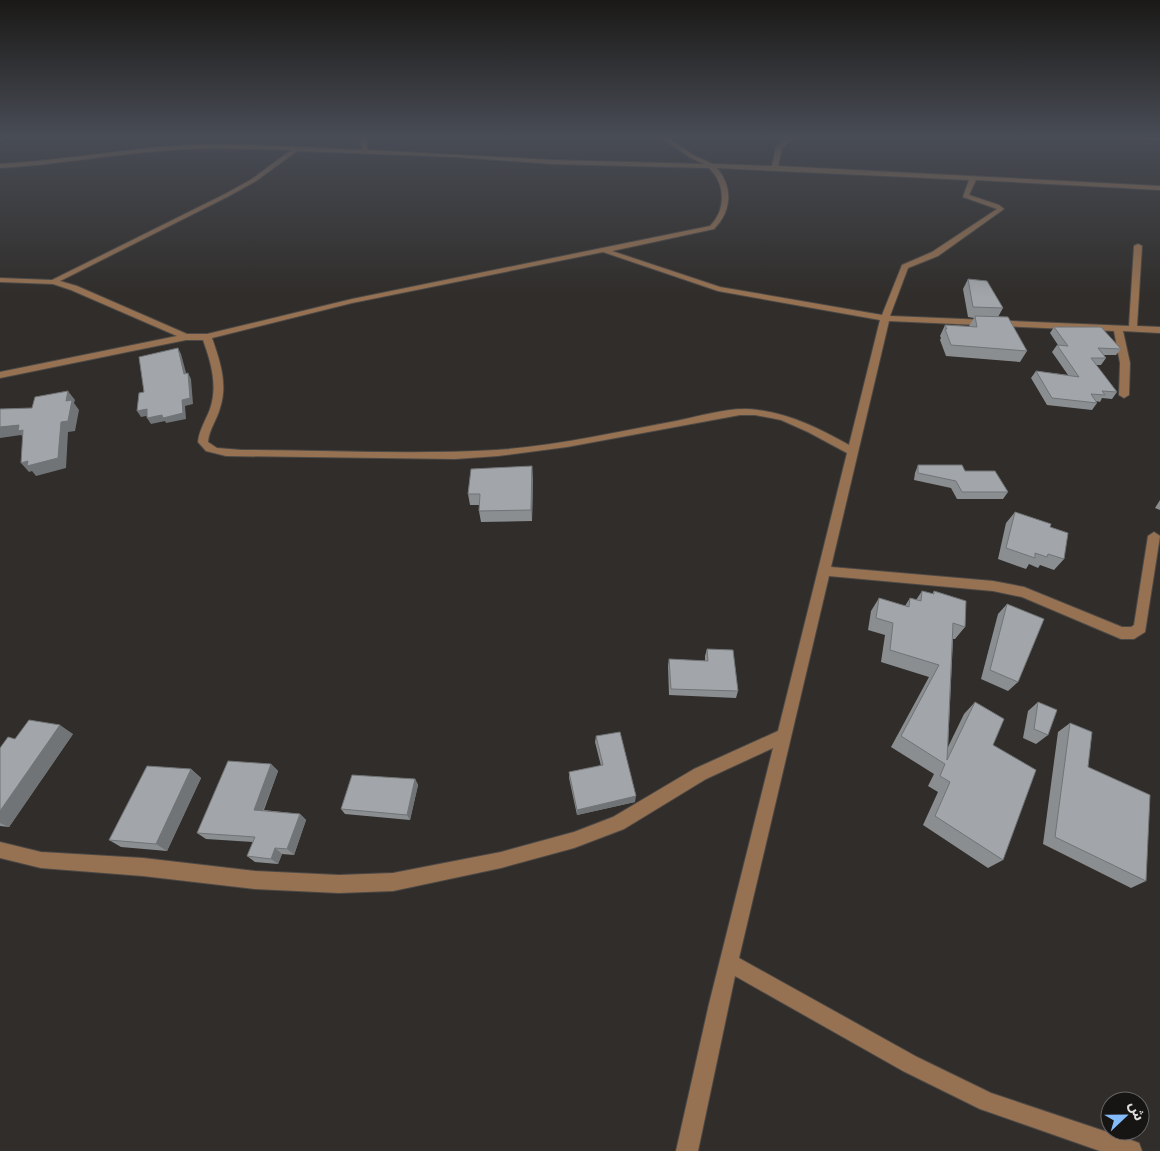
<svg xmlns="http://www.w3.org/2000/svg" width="1160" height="1151" viewBox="0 0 1160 1151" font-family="'Fira Sans Condensed','Noto Sans Arabic',sans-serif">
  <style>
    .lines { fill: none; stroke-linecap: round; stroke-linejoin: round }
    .minor-casing { stroke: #4c4946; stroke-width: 2 }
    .minor { fill: #977252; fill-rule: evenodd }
    .wall { fill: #8b8e91 }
    .shaded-wall { fill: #717476 }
    .building { fill: #a2a5a9; stroke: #717476 }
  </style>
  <rect width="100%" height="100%" fill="#302d2a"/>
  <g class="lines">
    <g class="minor-casing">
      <g id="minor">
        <polygon points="4,136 12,136 0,141 0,137"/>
        <path d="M360 136H366L368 150 553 160 704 164 689 157 659 136H666L693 155 713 164 772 166 776 147 789 136H795L782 148 778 166 1160 186V190L976 180 969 195 999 205 1004 209 938 256 908 268 890 316 1129 326 1134 246 1138 244 1142 246 1137 326 1160 327V333L1123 331 1130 363 1129 395 1124 398 1119 395 1120 363 1114 331 889 321 831 567 993 581 1024 587 1122 627H1131L1134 625 1148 536 1154 532 1160 536 1145 632 1134 639H1121L1022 597 993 591 829 576 739 958 917 1057 991 1093 1131 1140 1139 1143 1142 1151H1100L980 1109 903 1071 735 976 698 1151H676L709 1004 773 748 706 779 624 829 574 848 501 868 393 891 339 893 255 889 143 876 41 868 0 858V842L41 852 143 858 255 871 339 875 393 873 501 852 574 832 613 817 694 769 778 731 847 453 808 432 781 420 755 415H740L567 447 498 456 455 459 226 456 206 451 198 442C199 430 206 420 210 409 218 386 211 362 203 340H186L0 378V372L177 336 71 290 53 284 0 282V278L52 280 225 194 252 179 291 150C247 149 204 147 160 151 107 155 54 165 0 168V164C54 161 106 152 160 147 227 141 295 147 362 150ZM297 151 456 157 553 164 709 168C726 184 726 210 710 226L352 299 207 334H187L77 286 60 281 229 196 256 181ZM717 168 969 180 963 197 997 209 932 252 902 265 882 315 720 287 612 251 714 229C732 211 733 187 717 168ZM603 252 718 291 880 320 849 445C820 429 791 414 758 410 731 406 702 416 676 421 616 432 556 446 496 450 412 455 326 450 242 450L217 448 208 442C209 429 217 420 220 408 228 384 220 361 212 338L352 303Z"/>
        <polygon points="1077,136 1160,136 1160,140 1080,138"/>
      </g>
    </g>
    <use href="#minor" class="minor"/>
  </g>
  <g class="wall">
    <polygon points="968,279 1003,308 998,317 1027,351 1020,362 946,356 940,340 941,338 940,336 945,325 969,326 974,318 968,317 963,289"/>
    <polygon points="1054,327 1121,349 1116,355 1103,355 1106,358 1101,365 1096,365 1117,392 1112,399 1102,398 1100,402 1096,401 1097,403 1092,410 1047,405 1031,378 1036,371 1068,375 1052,352 1057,345 1058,345 1050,333"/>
    <polygon points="918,465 965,471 1008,492 1003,499 957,499 951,488 914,480 915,473"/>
    <polygon points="533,477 532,521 481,522 479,511 479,505 470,505 468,494"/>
    <polygon points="1160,500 1160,510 1155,508"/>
    <polygon points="1015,512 1050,527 1064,559 1054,570 1040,565 1038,568 1029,564 1026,569 998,559 1006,523"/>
    <polygon points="922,591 932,594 934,591 965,627 955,639 953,639 948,747 964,714 975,702 993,745 1003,860 988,868 923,825 938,792 928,786 934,774 891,747 929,677 881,662 885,635 868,630 871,611 879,598 905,606 910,598 916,600"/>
    <polygon points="1007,604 1018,682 1008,691 981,679 998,614"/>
    <polygon points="707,649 738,691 736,698 669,695 668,666 669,659 705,661 705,656"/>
    <polygon points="1038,702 1048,735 1036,744 1023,738 1028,711"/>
    <polygon points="1070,723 1088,767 1146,881 1131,888 1043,844 1058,732"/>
    <polygon points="73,734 9,827 0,826 0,748 15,739"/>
    <polygon points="596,736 635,802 577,815 569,778 569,772 601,766 595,742"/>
    <polygon points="271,764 278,771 264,810 300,814 306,820 294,855 282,854 278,864 255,862 247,856 253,842 206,839 197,833"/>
    <polygon points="191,769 201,778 167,851 121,847 109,840"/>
    <polygon points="415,779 418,785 410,820 345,814 341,809"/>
  </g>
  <g class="shaded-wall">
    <polygon points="178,348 181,354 188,380 184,374"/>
    <polygon points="188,373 191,379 193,404 185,406 186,419 166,423 165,421 151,424 147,418 182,400"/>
    <polygon points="68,391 75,400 74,403 79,410 75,431 68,432 66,468 36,476 32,471 29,472 21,463 66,401"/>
    <polygon points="147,409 151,415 141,417 137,411"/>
    <polygon points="19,425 27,434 26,440 21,435 0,438 0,427"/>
    <polygon points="532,466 533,477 532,521 531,510"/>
    <polygon points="60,725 73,734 9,827 0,823 0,811"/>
    <polygon points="271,764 278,771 261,816 254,810"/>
    <polygon points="191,769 201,778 167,851 156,844"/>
    <polygon points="415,779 418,785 410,820 407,815"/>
    <polygon points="636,796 635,802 577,815 577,810"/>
    <polygon points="300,814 306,820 294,855 287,849"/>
    <polygon points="275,848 282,854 278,864 271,859"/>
  </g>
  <g class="building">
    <polygon points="968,279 987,281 1003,308 973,307"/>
    <polygon points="975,316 1008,317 1027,351 951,345 945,329 947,329 945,325 977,327"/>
    <polygon points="1054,327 1101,327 1121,349 1098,348 1106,358 1091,358 1117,392 1102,391 1105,395 1091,394 1097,403 1052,398 1036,371 1079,377 1057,345 1068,346"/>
    <polygon points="178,348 184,374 188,373 190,398 182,400 183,413 163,418 162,415 147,418 147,409 137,411 139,393 144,392 139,357"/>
    <polygon points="68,391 66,401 72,400 68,421 61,422 58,458 27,466 28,461 21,463 23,430 18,431 19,425 0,427 0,409 32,408 35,397"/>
    <polygon points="918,465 962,465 965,471 995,471 1008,492 962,492 956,481 918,473"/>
    <polygon points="532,466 531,510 479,511 480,494 468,494 471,469"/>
    <polygon points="1015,512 1051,524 1050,527 1068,533 1064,559 1048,554 1047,557 1035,553 1035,558 1006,548"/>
    <polygon points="922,591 934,594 934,591 966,601 965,627 953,623 947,760 975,702 1004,719 993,745 1036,770 1003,860 935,816 950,782 940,776 945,764 901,736 939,665 890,650 893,623 876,618 879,598 909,607 910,598 921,601"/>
    <polygon points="1007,604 1044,619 1018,682 990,670"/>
    <polygon points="707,649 733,650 738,691 671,689 669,659 708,661"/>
    <polygon points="1038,702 1057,710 1048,735 1034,729"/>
    <polygon points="29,720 60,725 0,811 0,748 8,737 15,739"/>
    <polygon points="1070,723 1092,732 1088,767 1150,795 1146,881 1055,837"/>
    <polygon points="620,732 636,796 577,810 569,772 603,765 596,736"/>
    <polygon points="228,761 271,764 254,810 300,814 287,849 275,848 271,859 247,856 255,837 197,833"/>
    <polygon points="147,766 191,769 156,844 109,840"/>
    <polygon points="352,775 415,779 407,815 341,809"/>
  </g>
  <linearGradient id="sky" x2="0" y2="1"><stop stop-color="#1a1917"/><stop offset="0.46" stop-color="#484c55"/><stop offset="1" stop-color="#484c55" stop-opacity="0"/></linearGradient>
  <rect width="1160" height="297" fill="url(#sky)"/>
  <g transform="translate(1125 1116) rotate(68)"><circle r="24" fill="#171514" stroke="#676564"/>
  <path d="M0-4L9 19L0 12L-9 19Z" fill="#84bcfb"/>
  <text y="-8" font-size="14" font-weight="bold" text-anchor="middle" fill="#dfdddb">ش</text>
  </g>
</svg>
